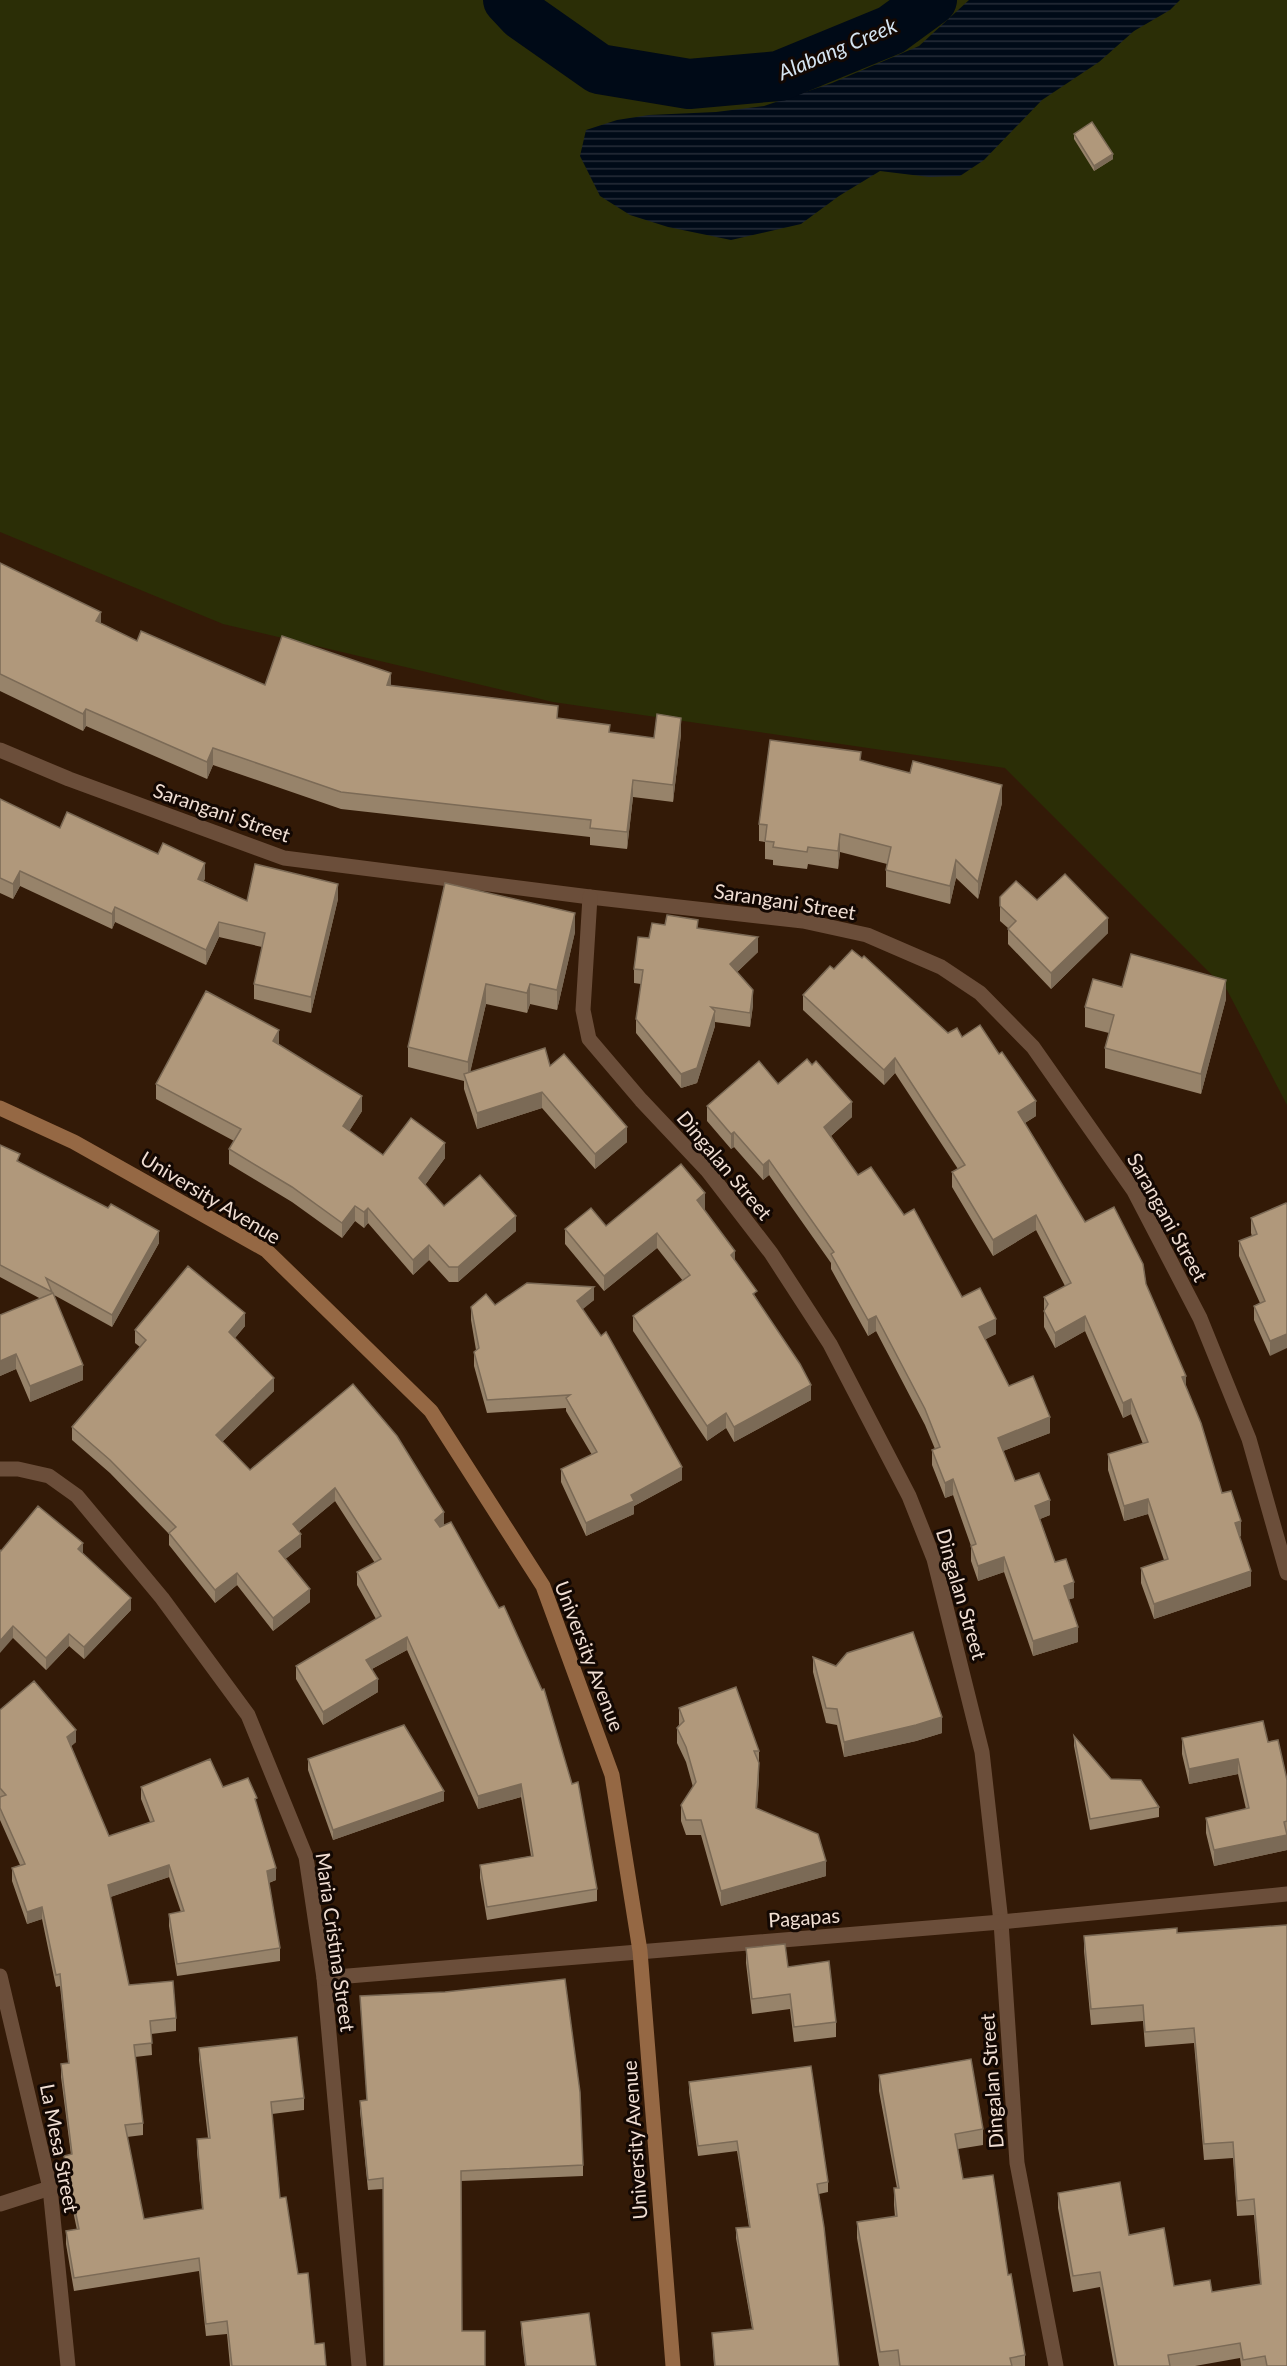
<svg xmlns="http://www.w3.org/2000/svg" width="1287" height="2366" viewBox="0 0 1287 2366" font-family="Lato,sans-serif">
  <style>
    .grass { fill: #2b2e06 }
    .water { fill: url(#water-rules) }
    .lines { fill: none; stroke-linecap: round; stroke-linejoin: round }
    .river { stroke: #000a17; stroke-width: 50 }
    .street { stroke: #6b4e3a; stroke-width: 15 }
    .secondary { stroke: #956844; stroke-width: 15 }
    .wall { fill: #97836a }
    .shaded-wall { fill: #7b6a56 }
    .building { fill: #b0987b; stroke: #7b6a56; stroke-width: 1.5 }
    .labels { text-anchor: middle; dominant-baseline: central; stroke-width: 6; stroke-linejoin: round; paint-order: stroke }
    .street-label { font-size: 20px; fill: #f0ded3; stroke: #130803 }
    .water-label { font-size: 21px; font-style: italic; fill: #d5e5f2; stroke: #130803 }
  </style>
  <defs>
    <pattern id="water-rules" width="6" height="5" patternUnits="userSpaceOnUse" patternTransform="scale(1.5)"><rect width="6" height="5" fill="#000a17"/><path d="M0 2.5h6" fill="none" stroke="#262d38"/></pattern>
  </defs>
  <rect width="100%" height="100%" fill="#331a07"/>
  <polygon class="grass" points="0,0 1287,0 1287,1105 1227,990 1005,768 553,702 223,624 0,532"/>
  <polygon class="water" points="969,0 1180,0 1170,10 1134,31 1099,62 1042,100 984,160 960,176 929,177 880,171 839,196 801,224 731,240 668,227 630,215 600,196 580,156 586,130 617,120 649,115 716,112 764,106 832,83 919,46"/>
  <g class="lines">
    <polyline class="river" points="508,0 522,15 599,69 689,84 779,76 891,30 932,0"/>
    <g class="street">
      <polyline points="0,750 69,779 284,858 590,897 803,921 867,935 941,967 980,993 1033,1047 1134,1191 1200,1318 1249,1439 1287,1573"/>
      <polyline points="590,897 583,1010 589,1039 641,1100 707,1170 771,1253 830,1344 909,1496 934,1559 982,1752 1001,1922 1017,2163 1056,2366"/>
      <polyline points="0,1469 18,1469 49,1476 77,1496 162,1598 248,1715 306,1857 324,1978 359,2366"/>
      <polyline points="0,1976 50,2188 68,2366"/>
      <polyline points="324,1978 1001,1922 1287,1894"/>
      <polyline points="0,2204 50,2188"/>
    </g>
    <polyline class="secondary" points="0,1108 74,1142 266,1250 431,1411 543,1586 612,1775 640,1951 673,2366"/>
  </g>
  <g class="wall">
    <polygon points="1074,134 1113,159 1094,171 1074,139"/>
    <polygon points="0,563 101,623 137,641 265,685 391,686 558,718 610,732 654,738 681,734 673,802 633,797 627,849 590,845 590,837 341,809 213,765 207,779 86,726 83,731 0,691"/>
    <polygon points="861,760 1002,803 978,899 956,878 950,904 886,887 886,870 887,864 840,852 838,869 808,864 807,869 773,865 773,860 765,859 765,842 759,841 759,824"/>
    <polygon points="0,799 60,828 205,878 204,881 247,901 338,899 311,1013 254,999 254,984 262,947 219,937 206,965 115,922 112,929 20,886 13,899 0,893"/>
    <polygon points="445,883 575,932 557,1010 530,1004 527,1013 486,1004 470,1072 550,1066 627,1142 595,1169 542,1108 477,1129 464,1089 464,1081 408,1067 408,1047"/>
    <polygon points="1000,897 1037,900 1108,933 1051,989 1008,944 1008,928 1000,921"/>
    <polygon points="665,925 698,928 758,952 737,972 753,1005 750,1027 715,1022 715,1026 697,1083 681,1088 636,1033 636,1019 641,984 634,983 634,969 649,938"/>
    <polygon points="834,969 948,1033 962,1037 1036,1116 1025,1123 1085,1222 1146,1284 1186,1386 1222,1493 1241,1536 1239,1537 1251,1586 1154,1619 1141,1583 1141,1568 1164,1560 1148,1514 1124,1521 1108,1470 1108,1454 1143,1444 1131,1414 1123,1418 1085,1331 1055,1348 1044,1327 1044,1297 1065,1286 1036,1230 993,1256 952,1187 952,1172 958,1169 895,1073 884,1085 803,1010 803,995"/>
    <polygon points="1122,987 1226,999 1201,1094 1105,1068 1105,1048 1109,1033 1085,1027 1085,1007"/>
    <polygon points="279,1045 362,1111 349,1131 383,1155 445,1158 425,1185 444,1206 516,1231 458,1282 449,1282 429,1260 413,1275 368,1223 364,1228 355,1221 342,1238 292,1202 229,1164 229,1149 234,1141 156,1099 156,1084"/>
    <polygon points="778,1084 852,1117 831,1136 858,1175 904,1215 962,1297 996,1334 985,1339 1009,1386 1050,1433 1003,1451 1015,1481 1050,1515 1040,1519 1055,1562 1074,1598 1069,1599 1078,1642 1033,1656 1004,1572 978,1581 971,1561 971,1546 953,1495 945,1498 932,1465 932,1450 935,1449 925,1425 876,1331 868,1336 831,1269 831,1263 769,1175 763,1180 734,1147 731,1149 707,1121 707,1106"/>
    <polygon points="0,1145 20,1162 159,1243 112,1327 54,1295 83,1380 30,1402 16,1369 0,1376 0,1315 41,1299 0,1277"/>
    <polygon points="1286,1203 1270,1356 1254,1320 1254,1306 1260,1303 1239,1256 1239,1241 1252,1236 1251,1233 1251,1218"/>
    <polygon points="705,1209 704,1210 757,1299 811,1400 734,1442 726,1428 707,1441 633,1331 633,1316 683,1281 657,1248 604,1291 565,1244 565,1229 606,1226"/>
    <polygon points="594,1300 582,1309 682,1480 634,1506 634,1514 586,1536 561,1482 561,1469 592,1455 566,1411 566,1408 487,1413 474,1366 474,1352 476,1350 471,1320 471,1307"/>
    <polygon points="245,1326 235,1338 274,1391 222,1442 250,1470 353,1384 444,1525 597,1889 597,1901 487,1920 480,1878 480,1865 531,1856 521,1797 478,1809 407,1650 372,1669 378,1692 323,1725 296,1679 296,1666 376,1619 357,1585 357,1572 375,1563 335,1501 299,1531 301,1547 285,1559 310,1602 273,1631 237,1585 215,1603 169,1545 169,1534 110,1473 72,1440 72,1427 140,1347 135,1343 135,1330"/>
    <polygon points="1,1551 83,1554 131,1610 84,1659 69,1646 46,1670 13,1638"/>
    <polygon points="813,1657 942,1733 916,1741 844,1757 837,1725 826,1723 813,1672"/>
    <polygon points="679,1708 759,1751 759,1778 757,1808 826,1876 721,1906 701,1835 686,1835 681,1821 681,1805 693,1787 686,1762 677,1743 677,1728 679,1725"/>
    <polygon points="0,1710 76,1742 71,1746 109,1836 150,1822 141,1799 141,1787 223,1787 257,1806 276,1880 269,1883 280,1948 280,1961 177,1976 169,1926 169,1914 181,1912 169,1877 110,1897 129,1985 176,2018 176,2031 151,2034 152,2055 135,2057 143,2123 143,2135 127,2137 144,2219 202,2209 197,2152 197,2139 208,2138 199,2060 199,2048 304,2098 304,2110 272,2114 280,2198 315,2344 326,2366 230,2366 227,2334 206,2336 199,2271 74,2291 66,2244 66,2231 77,2230 64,2168 64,2156 71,2155 61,2077 61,2064 68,2063 60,1986 56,1987 42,1919 27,1924 12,1881 12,1868 20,1865 0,1820"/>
    <polygon points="1074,1736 1111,1779 1159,1807 1159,1817 1090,1830 1074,1746"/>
    <polygon points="1182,1738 1268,1742 1287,1780 1287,1850 1214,1866 1206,1833 1206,1818 1246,1809 1238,1774 1189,1784 1182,1754"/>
    <polygon points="308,1759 444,1801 333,1840 308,1770"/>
    <polygon points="1287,1925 1287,2366 1241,2366 1240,2358 1195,2366 1114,2366 1100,2287 1073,2292 1058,2208 1058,2193 1129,2235 1174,2286 1212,2292 1260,2284 1254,2215 1237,2216 1233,2158 1204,2160 1194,2043 1145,2047 1143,2021 1091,2025 1084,1951 1084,1936 1177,1933"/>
    <polygon points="746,1948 788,1967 836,2022 836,2037 794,2042 790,2009 752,2014 746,1963"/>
    <polygon points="360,1996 583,2165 583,2176 461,2181 384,2366 383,2189 368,2190 360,2111 360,2101 367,2101"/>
    <polygon points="879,2075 983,2129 983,2145 958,2149 963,2179 1008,2275 1025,2355 1025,2366 879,2366 857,2238 857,2222 895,2217 894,2205 894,2188 897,2188 879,2091"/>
    <polygon points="689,2082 828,2182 828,2192 819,2194 839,2366 714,2366 712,2333 752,2329 736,2238 736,2228 749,2227 737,2151 698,2156 689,2092"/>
    <polygon points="521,2322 596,2366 525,2366 521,2332"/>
  </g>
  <g class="shaded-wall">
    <polygon points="1113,154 1113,159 1094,171 1094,166"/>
    <polygon points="101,612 101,629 96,621"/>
    <polygon points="391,673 391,690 387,685"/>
    <polygon points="86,709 86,726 83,731 83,714"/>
    <polygon points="681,718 681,734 673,802 673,785"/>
    <polygon points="213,748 213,765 207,779 207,762"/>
    <polygon points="633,780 633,797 627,849 627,832"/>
    <polygon points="1002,785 1002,803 978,899 978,882"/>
    <polygon points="840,834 840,852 838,869 838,851"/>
    <polygon points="956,860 956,878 950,904 950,886"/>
    <polygon points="205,863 205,878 198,894 198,879"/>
    <polygon points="20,871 20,886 13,899 13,884"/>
    <polygon points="338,884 338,899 311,1013 311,997"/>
    <polygon points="115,907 115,922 112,929 112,914"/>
    <polygon points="575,913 575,932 557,1010 557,990"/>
    <polygon points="1108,918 1108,933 1051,989 1051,973"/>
    <polygon points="219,922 219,937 206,965 206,950"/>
    <polygon points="758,937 758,952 730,979 730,964"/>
    <polygon points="1226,980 1226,999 1201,1094 1201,1074"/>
    <polygon points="486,984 486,1004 468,1082 468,1062"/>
    <polygon points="530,984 530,1004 527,1013 527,993"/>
    <polygon points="753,990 753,1005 750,1027 750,1013"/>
    <polygon points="715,1011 715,1026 697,1083 681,1088 681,1074"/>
    <polygon points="279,1030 279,1045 273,1041"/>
    <polygon points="895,1058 895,1073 884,1085 884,1070"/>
    <polygon points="542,1092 542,1108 477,1129 477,1113"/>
    <polygon points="362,1096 362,1111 343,1141 343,1126"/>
    <polygon points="1036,1101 1036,1116 1018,1127 1018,1112"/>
    <polygon points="852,1102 852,1117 824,1142 824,1127"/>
    <polygon points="627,1127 627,1142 595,1169 595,1154"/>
    <polygon points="734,1132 734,1147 731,1149 731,1134"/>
    <polygon points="445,1143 445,1158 419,1193 419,1178"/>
    <polygon points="769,1160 769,1175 763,1180 763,1165"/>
    <polygon points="705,1193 705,1209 697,1216 697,1200"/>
    <polygon points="355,1206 355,1221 342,1238 342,1223"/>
    <polygon points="368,1208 368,1223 364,1228 364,1212"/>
    <polygon points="1036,1215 1036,1230 993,1256 993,1240"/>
    <polygon points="516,1216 516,1231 458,1282 458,1267"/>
    <polygon points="159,1231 159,1243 112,1327 112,1315"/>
    <polygon points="657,1233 657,1248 604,1291 604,1276"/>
    <polygon points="429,1245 429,1260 413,1275 413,1260"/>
    <polygon points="735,1251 735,1266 731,1255"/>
    <polygon points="594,1287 594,1300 577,1314 577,1301"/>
    <polygon points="245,1313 245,1326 229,1345 229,1332"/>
    <polygon points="876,1316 876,1331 868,1336 868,1320"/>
    <polygon points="1085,1316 1085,1331 1055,1348 1055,1333"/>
    <polygon points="996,1319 996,1334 979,1343 979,1327"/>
    <polygon points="1287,1334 1287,1348 1270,1356 1270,1341"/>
    <polygon points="16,1354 16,1369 0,1376 0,1361"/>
    <polygon points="83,1365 83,1380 30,1402 30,1386"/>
    <polygon points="1186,1376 1186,1391 1182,1377"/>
    <polygon points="274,1378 274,1391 216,1448 216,1435"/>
    <polygon points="811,1385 811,1400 734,1442 734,1427"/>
    <polygon points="1131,1399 1131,1414 1123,1418 1123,1403"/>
    <polygon points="726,1413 726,1428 707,1441 707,1426"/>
    <polygon points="1050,1417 1050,1433 998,1453 998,1438"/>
    <polygon points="682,1467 682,1480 634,1506 634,1514 586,1536 586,1523 631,1495"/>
    <polygon points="953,1479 953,1495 945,1498 945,1483"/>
    <polygon points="335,1488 335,1501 293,1536 293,1524"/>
    <polygon points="1148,1499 1148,1514 1124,1521 1124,1506"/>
    <polygon points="1050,1500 1050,1515 1035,1521 1035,1506"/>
    <polygon points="444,1512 444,1525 435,1532 435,1520"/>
    <polygon points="1241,1521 1241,1536 1235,1538 1235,1523"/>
    <polygon points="301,1534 301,1547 279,1564 279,1551"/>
    <polygon points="83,1543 83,1555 78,1549"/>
    <polygon points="1004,1557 1004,1572 978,1581 978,1566"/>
    <polygon points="1251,1571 1251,1586 1154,1619 1154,1604"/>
    <polygon points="237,1573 237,1585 215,1603 215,1590"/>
    <polygon points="1074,1582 1074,1598 1064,1601 1064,1586"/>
    <polygon points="310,1589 310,1602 273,1631 273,1618"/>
    <polygon points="131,1598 131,1610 84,1659 84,1647"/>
    <polygon points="13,1626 13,1638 0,1653 0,1641"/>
    <polygon points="1078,1627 1078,1642 1033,1656 1033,1641"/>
    <polygon points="69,1634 69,1646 46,1670 46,1658"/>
    <polygon points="407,1637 407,1650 366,1672 366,1660"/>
    <polygon points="378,1679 378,1692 323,1725 323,1712"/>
    <polygon points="942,1717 942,1733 916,1741 844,1757 844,1742"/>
    <polygon points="76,1730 76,1742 67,1750 67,1737"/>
    <polygon points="1238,1759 1238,1774 1189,1784 1189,1769"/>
    <polygon points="759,1763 759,1778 756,1823 756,1808"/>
    <polygon points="521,1784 521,1797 478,1809 478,1796"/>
    <polygon points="444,1791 444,1801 333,1840 333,1830"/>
    <polygon points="1287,1835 1287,1850 1214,1866 1214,1850"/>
    <polygon points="826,1861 826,1876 721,1906 721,1891"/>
    <polygon points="169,1865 169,1877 108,1898 108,1885"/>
    <polygon points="276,1868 276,1880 267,1883 267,1871"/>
    <polygon points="42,1907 42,1919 27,1924 27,1912"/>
  </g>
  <g class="building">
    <polygon points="1092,122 1113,154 1094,166 1074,134"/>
    <polygon points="0,563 101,612 96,621 137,641 141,631 265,685 282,636 391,673 387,685 558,706 557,718 610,725 609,732 654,738 657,714 681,718 673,785 633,780 627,832 590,828 591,820 341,792 213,748 207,762 86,709 83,714 0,674"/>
    <polygon points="770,740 861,752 860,760 910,773 913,761 1002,785 978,882 956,860 950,886 886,870 891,847 840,834 838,851 808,847 807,852 773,847 774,842 765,841 767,825 759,824"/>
    <polygon points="0,799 60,828 67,812 158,854 163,843 205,863 198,879 247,901 255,864 338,884 311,997 254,984 265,933 219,922 206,950 115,907 112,914 20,871 13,884 0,878"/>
    <polygon points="1065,874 1108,918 1051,973 1008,929 1016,921 1000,906 1000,897 1016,881 1037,900"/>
    <polygon points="445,883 575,913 557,990 530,984 527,993 486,984 468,1062 408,1047"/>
    <polygon points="667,915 698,920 697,928 758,937 730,964 753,990 750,1013 711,1007 715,1011 697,1068 681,1074 636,1019 643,970 634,969 638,937 649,938 652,923 665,925"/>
    <polygon points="852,950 862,958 864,956 948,1033 957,1028 962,1037 980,1025 999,1054 1002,1052 1036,1101 1018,1112 1085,1222 1114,1207 1143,1264 1146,1284 1186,1376 1182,1377 1201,1423 1222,1493 1231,1491 1241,1521 1235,1523 1251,1571 1154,1604 1141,1568 1168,1559 1148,1499 1124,1506 1108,1454 1148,1442 1131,1399 1123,1403 1085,1316 1055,1333 1044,1311 1048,1304 1044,1297 1071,1283 1036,1215 993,1240 952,1172 965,1165 895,1058 884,1070 803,995 830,966 834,969"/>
    <polygon points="1131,954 1226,980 1201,1074 1105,1048 1114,1015 1085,1007 1093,979 1122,987"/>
    <polygon points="206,991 279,1030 273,1041 362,1096 343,1126 383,1155 411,1118 445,1143 419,1178 444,1206 480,1175 516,1216 458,1267 449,1267 429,1245 413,1260 368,1208 364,1212 355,1206 342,1223 292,1187 229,1149 241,1129 156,1084"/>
    <polygon points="545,1048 550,1066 564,1054 627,1127 595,1154 542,1092 477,1113 464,1074"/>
    <polygon points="807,1059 812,1065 816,1061 852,1102 824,1127 858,1175 871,1167 904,1215 914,1209 962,1297 980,1288 996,1319 979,1327 1009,1386 1033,1376 1050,1417 998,1438 1015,1481 1039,1473 1050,1500 1035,1506 1055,1562 1066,1559 1074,1582 1064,1586 1078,1627 1033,1641 1004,1557 978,1566 971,1546 976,1544 953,1479 945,1483 932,1450 940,1447 925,1409 876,1316 868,1320 831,1254 834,1252 769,1160 763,1165 734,1132 731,1134 707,1106 759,1061 778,1084"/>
    <polygon points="0,1145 20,1154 17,1161 108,1208 111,1204 159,1231 112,1315 46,1278 52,1292 0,1265"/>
    <polygon points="681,1164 705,1193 697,1200 735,1251 731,1255 757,1291 753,1294 800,1364 811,1385 734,1427 726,1413 707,1426 633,1316 690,1275 657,1233 604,1276 565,1229 591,1208 606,1226"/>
    <polygon points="1286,1203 1287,1205 1287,1334 1270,1341 1254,1306 1265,1301 1239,1241 1257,1234 1251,1218"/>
    <polygon points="188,1266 245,1313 229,1332 274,1378 216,1435 250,1470 353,1384 397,1436 444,1512 435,1520 440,1527 451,1522 499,1608 504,1606 542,1690 544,1689 572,1784 578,1782 597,1889 487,1907 480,1865 533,1856 521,1784 478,1796 407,1637 366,1660 378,1679 323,1712 296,1666 381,1616 357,1572 381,1559 335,1488 293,1524 301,1534 279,1551 310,1589 273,1618 237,1573 215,1590 169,1533 176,1527 110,1460 72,1427 146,1340 135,1330"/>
    <polygon points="527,1283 594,1287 577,1301 601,1336 606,1332 682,1467 631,1495 634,1501 586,1523 561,1469 597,1452 566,1398 570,1395 487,1400 474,1352 479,1348 471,1307 486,1294 495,1305"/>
    <polygon points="53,1293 83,1365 30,1386 16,1354 0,1361 0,1315"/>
    <polygon points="38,1506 83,1543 78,1549 131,1598 84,1647 69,1634 46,1658 13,1626 0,1641 0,1550 1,1551"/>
    <polygon points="913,1632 942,1717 916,1725 844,1742 837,1709 826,1708 813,1657 836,1666 847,1653"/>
    <polygon points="34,1681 76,1730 67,1737 109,1836 154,1821 141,1787 210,1759 223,1787 248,1778 257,1798 255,1799 276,1868 267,1871 280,1948 177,1964 169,1914 184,1911 169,1865 108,1885 129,1985 173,1981 176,2018 150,2021 152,2043 134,2045 143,2123 125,2125 144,2219 203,2209 197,2139 210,2138 199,2048 297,2037 304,2098 271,2102 280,2198 286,2197 298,2274 308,2273 315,2344 324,2343 326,2366 232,2366 227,2321 206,2324 199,2258 74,2278 66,2231 79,2229 64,2156 72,2154 61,2064 69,2063 60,1974 56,1975 42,1907 27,1912 12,1868 25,1864 0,1808 0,1797 6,1795 0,1788 0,1710"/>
    <polygon points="736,1687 759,1751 754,1751 759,1763 756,1808 818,1834 826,1861 721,1891 701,1820 686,1820 681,1805 696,1782 686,1747 677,1728 684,1721 679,1708"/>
    <polygon points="1263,1721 1268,1742 1278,1740 1287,1780 1287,1821 1284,1822 1287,1835 1214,1850 1206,1818 1249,1808 1238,1759 1189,1769 1182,1738"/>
    <polygon points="404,1725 444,1791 333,1830 308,1759"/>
    <polygon points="1074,1736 1111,1779 1141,1780 1159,1807 1090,1819"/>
    <polygon points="1287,1925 1287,2366 1267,2366 1265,2356 1243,2360 1240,2343 1168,2355 1170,2366 1117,2366 1100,2272 1073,2276 1058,2193 1120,2182 1129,2235 1164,2228 1174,2286 1210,2280 1212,2292 1261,2284 1254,2199 1237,2201 1233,2142 1204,2144 1194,2028 1145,2032 1143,2005 1091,2009 1084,1936 1177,1928 1177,1933"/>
    <polygon points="785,1944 788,1967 829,1961 836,2022 794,2027 790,1994 752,1999 746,1948"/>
    <polygon points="565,1979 580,2092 583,2165 461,2171 462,2331 485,2331 485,2366 384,2366 383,2178 368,2180 360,2101 367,2100 360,1996 445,1992"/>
    <polygon points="971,2059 983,2129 955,2134 963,2179 993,2175 1008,2275 1011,2274 1025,2355 1010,2358 1012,2366 900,2366 898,2350 880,2352 857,2222 897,2216 894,2188 899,2188 879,2075"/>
    <polygon points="811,2066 828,2182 817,2184 824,2227 839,2366 715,2366 712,2333 753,2329 736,2228 750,2227 737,2141 698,2146 689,2082"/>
    <polygon points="589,2313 596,2366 526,2366 521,2322"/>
  </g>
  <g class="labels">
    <g class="street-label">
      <text transform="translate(222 812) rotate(19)">Sarangani Street</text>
      <text transform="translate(785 901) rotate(9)">Sarangani Street</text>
      <text transform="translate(725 1165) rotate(50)">Dingalan Street</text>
      <text transform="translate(211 1197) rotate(31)">University Avenue</text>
      <text transform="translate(1168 1217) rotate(61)">Sarangani Street</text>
      <text transform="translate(962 1594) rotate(74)">Dingalan Street</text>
      <text transform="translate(590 1656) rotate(69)">University Avenue</text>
      <text transform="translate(804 1917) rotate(-4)">Pagapas</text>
      <text transform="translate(336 1942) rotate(82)">Maria Cristina Street</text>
      <text transform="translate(991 2081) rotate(-94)">Dingalan Street</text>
      <text transform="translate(634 2140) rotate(-94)">University Avenue</text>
      <text transform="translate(60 2148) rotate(79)">La Mesa Street</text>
    </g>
    <g class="water-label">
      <text transform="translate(837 48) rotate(-23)">Alabang Creek</text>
    </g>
  </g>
</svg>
